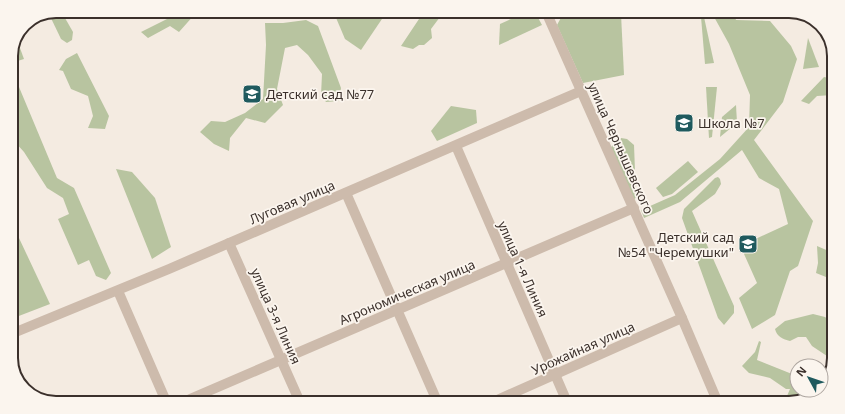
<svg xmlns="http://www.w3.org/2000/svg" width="845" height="414" viewBox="0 0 845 414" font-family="'Noto Sans',sans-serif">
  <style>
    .green { fill: #b8c4a0 }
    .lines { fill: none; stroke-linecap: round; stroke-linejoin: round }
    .street { stroke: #cdbbac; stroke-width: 10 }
    .labels { text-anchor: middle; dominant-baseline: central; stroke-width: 3.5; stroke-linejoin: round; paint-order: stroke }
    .poi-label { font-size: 13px; fill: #3b302b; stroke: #fbf5ee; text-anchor: start }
    .street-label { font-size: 13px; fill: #3b302b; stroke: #fbf5ee }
    .rim { fill: none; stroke: #3b302b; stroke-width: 2 }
  </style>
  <rect width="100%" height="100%" fill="#f4ebe1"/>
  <g class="green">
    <polygon points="56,11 61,11 73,32 72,40 67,43 61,39 49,14"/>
    <polygon points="181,12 202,12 195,14 179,32 170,26 148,38 141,32"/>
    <polygon points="334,13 386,13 361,50 345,39"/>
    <polygon points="423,13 443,13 431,29 432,38 424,45 419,45 413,49 401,46"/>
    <polygon points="522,14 536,14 542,25 499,45 500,24"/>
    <polygon points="563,14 621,14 624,75 583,83 557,25"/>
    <polygon points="713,15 734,15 736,20 770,21 791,46 797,59 783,102 754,140 813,221 798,266 790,271 775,315 752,329 739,298 757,283 744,254 749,242 788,224 779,189 759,178 742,150 680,202 644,218 641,210 675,195 720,159 749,127 750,95 729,44"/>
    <polygon points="701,17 704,17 714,63 705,64"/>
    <polygon points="306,20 318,26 341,88 339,101 326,102 321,95 322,74 308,55 297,45 285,48 277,89 283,105 265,123 246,118 230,138 229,151 214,144 200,132 211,121 225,122 245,113 263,99 266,45 265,23 283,23"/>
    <polygon points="814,20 827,31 833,49 827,49"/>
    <polygon points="808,38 819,67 803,69"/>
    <polygon points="17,40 24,59 11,63 11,53"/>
    <polygon points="77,53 109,116 105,129 88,128 93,116 88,96 71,89 63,71 59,70 66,59"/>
    <polygon points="824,77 834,79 833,95 817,96 809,104 801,101"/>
    <polygon points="11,81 19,87 57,178 74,188 111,273 106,280 96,276 89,260 78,265 58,219 69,214 63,198 47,188 24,152 15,142 11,135"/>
    <polygon points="706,87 717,87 712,137 709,138"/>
    <polygon points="736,105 737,123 720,137 722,117"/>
    <polygon points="451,106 476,110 477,123 437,141 431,131"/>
    <polygon points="621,138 627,139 634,145 636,197 633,201 610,149 615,141"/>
    <polygon points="688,161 698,172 672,194 663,197 656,188"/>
    <polygon points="116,169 132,172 155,198 171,247 152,259"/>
    <polygon points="718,177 720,179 721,184 715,194 692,211 734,306 734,313 724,325 718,318 682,218 684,209 715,178"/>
    <polygon points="11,221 50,304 11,319"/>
    <polygon points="817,246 831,252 831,279 816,273 818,263"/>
    <path d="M813 314 825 317 830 321V331L826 335 830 339V358L812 346 806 337H798L790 341C783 339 777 337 775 329L785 321Z"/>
    <polygon points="759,341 761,342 757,360 797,376 797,390 819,390 814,396 789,403 784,403 790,389 786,389 770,378 749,373 742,366 755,352"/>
  </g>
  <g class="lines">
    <g class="street">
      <polyline points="547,14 682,318 718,403"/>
      <polyline points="456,146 567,402"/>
      <polyline points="346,193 437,401"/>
      <polyline points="229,243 299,400"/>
      <polyline points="118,291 165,399"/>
      <polyline points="11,334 169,269 581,91"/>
      <polyline points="190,399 634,208"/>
      <polyline points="495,401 682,318"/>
    </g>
  </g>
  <defs>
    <g id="school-square" transform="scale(1)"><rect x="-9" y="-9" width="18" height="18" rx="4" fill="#1f5a5e" stroke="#fbf5ee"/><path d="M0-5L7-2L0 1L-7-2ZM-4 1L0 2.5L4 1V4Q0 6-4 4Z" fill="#fff"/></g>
  </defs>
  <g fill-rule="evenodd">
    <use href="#school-square" x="252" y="94"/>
    <use href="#school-square" x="684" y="123"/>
    <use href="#school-square" x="748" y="244"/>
  </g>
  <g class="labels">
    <g class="poi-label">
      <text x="266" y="94">Детский сад №77</text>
      <text x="698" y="123">Школа №7</text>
      <text x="734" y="237" text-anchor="end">Детский сад<tspan x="734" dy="15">№54 "Черемушки"</tspan></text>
    </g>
    <g class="street-label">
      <text transform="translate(621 148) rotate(66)">улица Чернышевского</text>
      <text transform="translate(292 202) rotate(-23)">Луговая улица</text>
      <text transform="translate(523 269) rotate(66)">улица 1-я Линия</text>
      <text transform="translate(407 292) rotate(-23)">Агрономическая улица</text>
      <text transform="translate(276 316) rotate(66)">улица 3-я Линия</text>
      <text transform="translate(583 348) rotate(-24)">Урожайная улица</text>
    </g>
  </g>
  <path d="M0 0H845V414H0ZM56 18H789A38 38 0 0 1 827 56V358A38 38 0 0 1 789 396H56A38 38 0 0 1 18 358V56A38 38 0 0 1 56 18Z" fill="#fbf5ee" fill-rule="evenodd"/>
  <path class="rim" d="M56 18H789A38 38 0 0 1 827 56V358A38 38 0 0 1 789 396H56A38 38 0 0 1 18 358V56A38 38 0 0 1 56 18Z"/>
  <g transform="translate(809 378) rotate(310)"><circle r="19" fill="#fbf5ee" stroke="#aea6a0"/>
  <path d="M0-3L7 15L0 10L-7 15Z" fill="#1f5a5e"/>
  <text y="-6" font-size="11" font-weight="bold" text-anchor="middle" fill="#3b302b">N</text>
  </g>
</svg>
